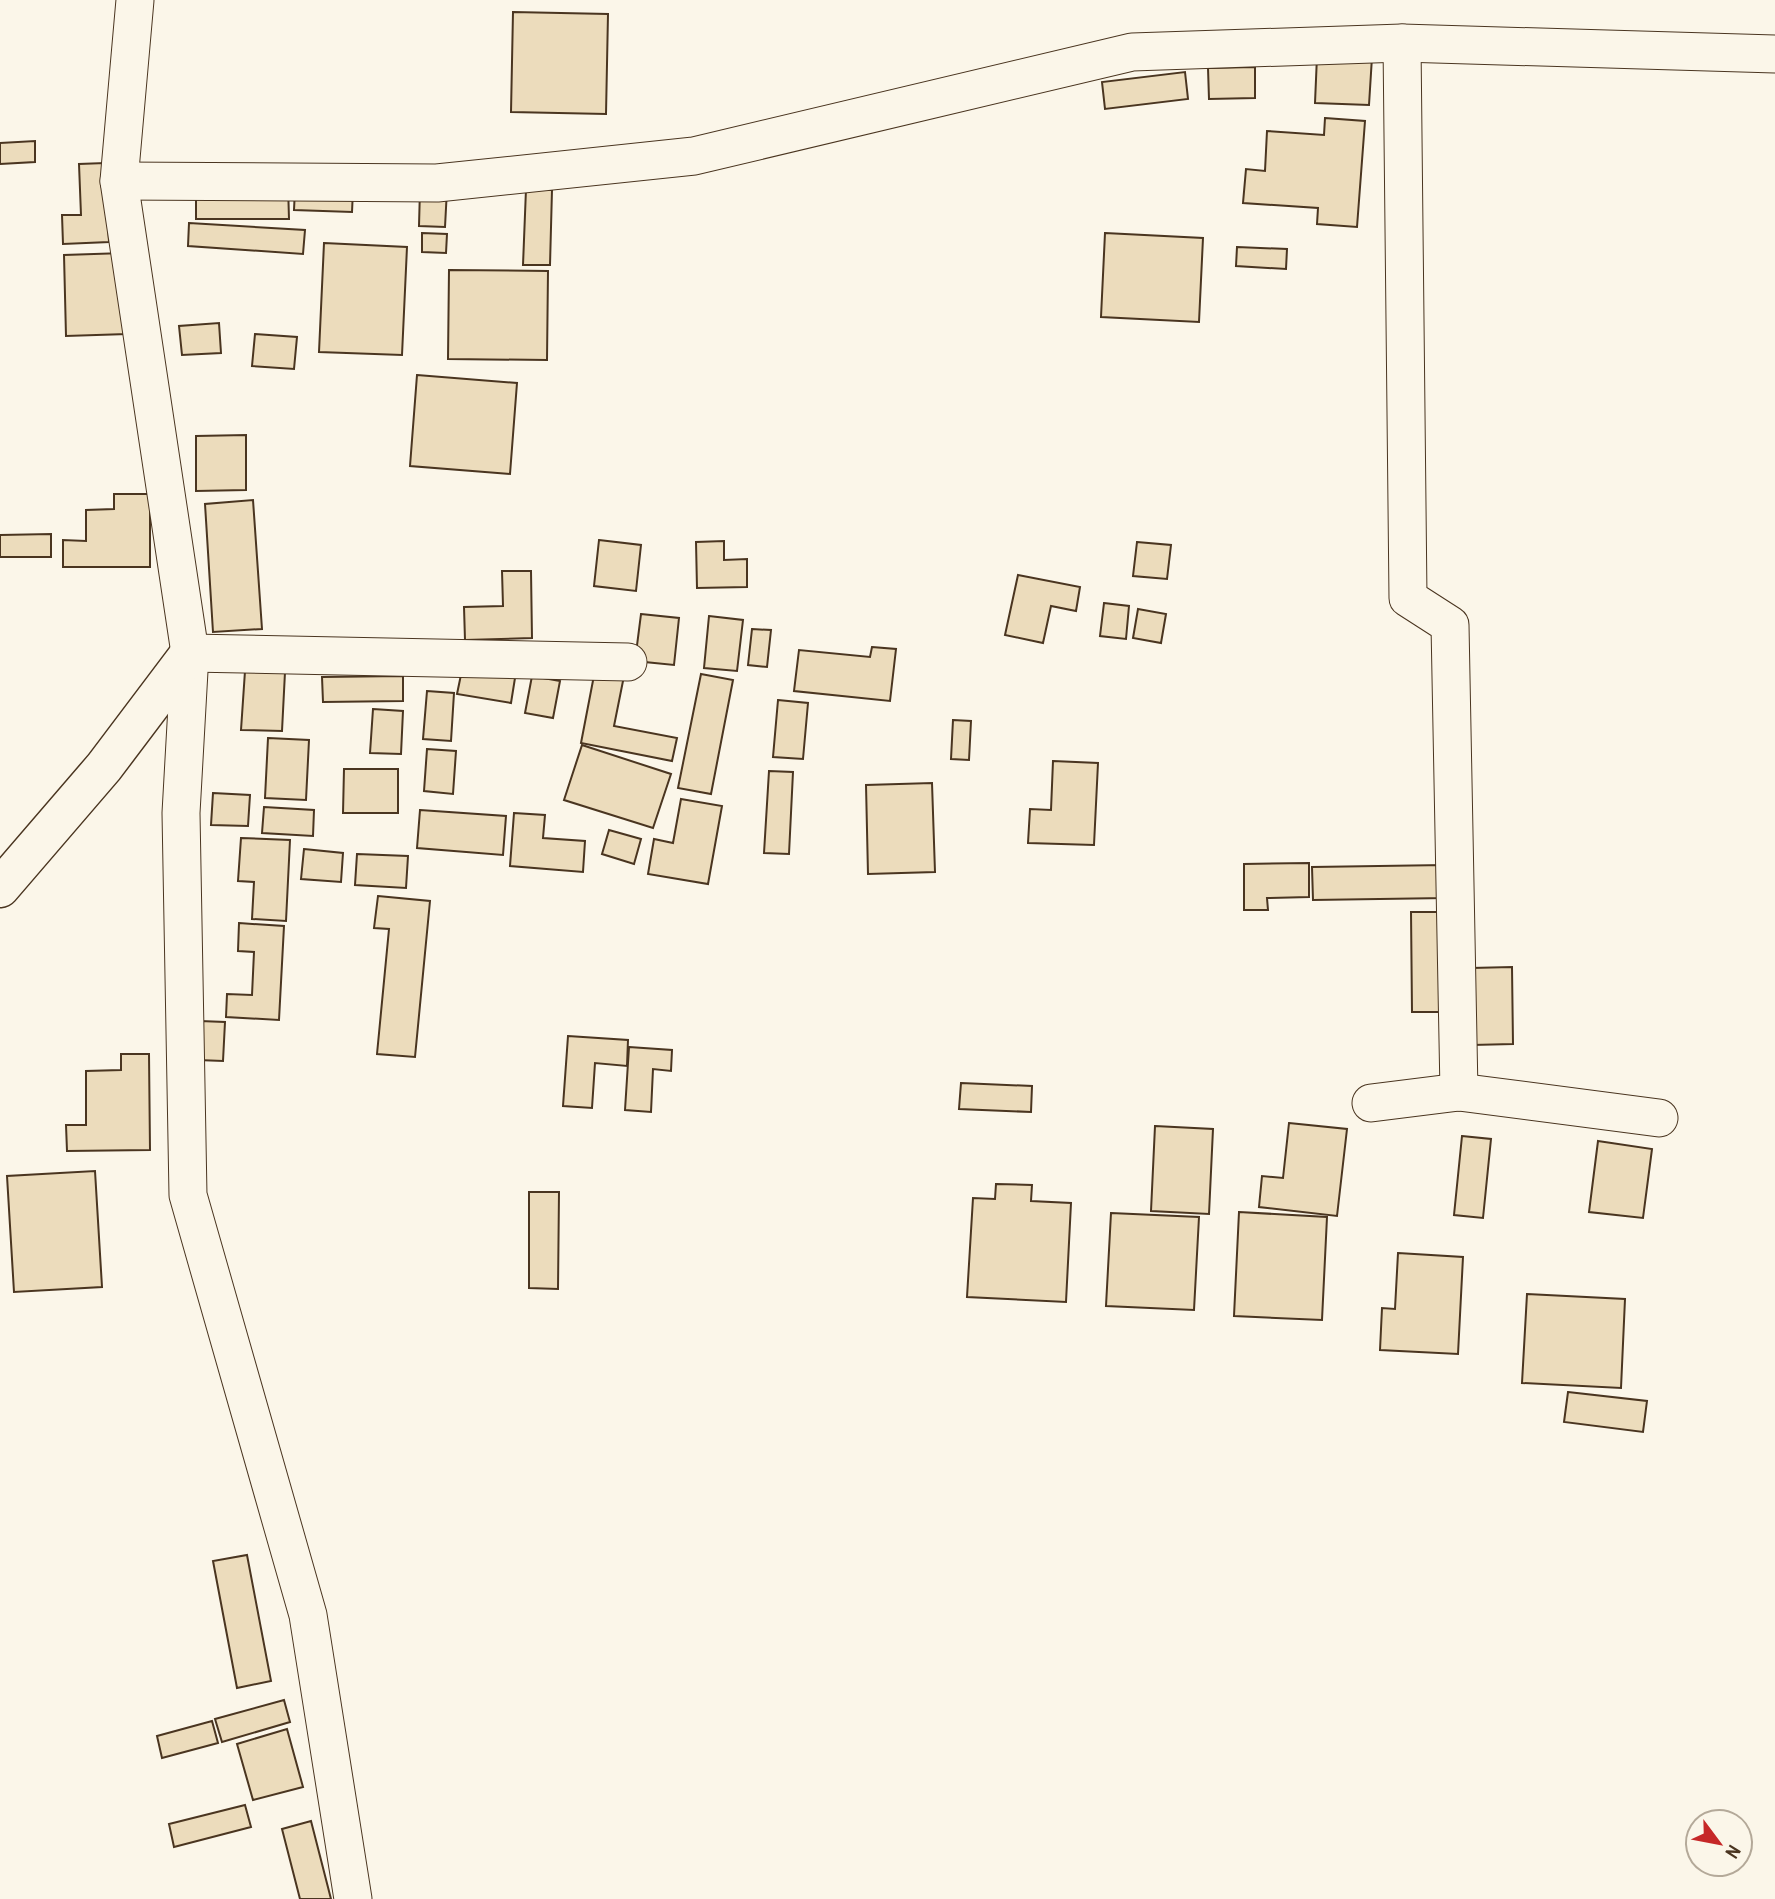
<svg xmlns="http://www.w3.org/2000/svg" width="1775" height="1899" viewBox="0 0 1775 1899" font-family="'Archivo Narrow',sans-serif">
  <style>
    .building { fill: #ecdcbc; stroke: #4a3520; stroke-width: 2 }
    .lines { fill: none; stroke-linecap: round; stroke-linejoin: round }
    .minor-casing { stroke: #4a3520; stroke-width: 39 }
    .tertiary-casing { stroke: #4a3520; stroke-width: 41 }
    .minor { stroke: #fbf6e9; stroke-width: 37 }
    .tertiary { stroke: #fbf6e9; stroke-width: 38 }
  </style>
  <rect width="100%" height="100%" fill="#fbf6e9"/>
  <g class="building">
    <polygon points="513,12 608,14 606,114 511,112"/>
    <polygon points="1317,56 1372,57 1369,105 1315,103"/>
    <polygon points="1255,67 1255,98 1209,99 1208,68"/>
    <polygon points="1185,72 1188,99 1105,109 1102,82"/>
    <polygon points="1325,118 1365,121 1357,227 1317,224 1318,208 1243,203 1246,169 1265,171 1267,131 1324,135"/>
    <polygon points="35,141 35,162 0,164 0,143"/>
    <polygon points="105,163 109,242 63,244 62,215 81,215 79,164"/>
    <polygon points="288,185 289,219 196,219 196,186"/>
    <polygon points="295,189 353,190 352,212 294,210"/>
    <polygon points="420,189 447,189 445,227 419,226"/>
    <polygon points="526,189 552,190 550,265 523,265"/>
    <polygon points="189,223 305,230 303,254 188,246"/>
    <polygon points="422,233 447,234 446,253 422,252"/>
    <polygon points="1105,233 1203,238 1199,322 1101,317"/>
    <polygon points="324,243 407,247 402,355 319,352"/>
    <polygon points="1237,247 1287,249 1286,269 1236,266"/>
    <polygon points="124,253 127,334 66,336 64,255"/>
    <polygon points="449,270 548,271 547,360 448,359"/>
    <polygon points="219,323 221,353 182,355 179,326"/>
    <polygon points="255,334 297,337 294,369 252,366"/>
    <polygon points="417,375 517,383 510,474 410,466"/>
    <polygon points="246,435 246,490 196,491 196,436"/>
    <polygon points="114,494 150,494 150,567 63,567 63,540 86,541 86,510 114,509"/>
    <polygon points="253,500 262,629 213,632 205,504"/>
    <polygon points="51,534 51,557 0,557 0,535"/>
    <polygon points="599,540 641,545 636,591 594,586"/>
    <polygon points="724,541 724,560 747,559 747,587 697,588 696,542"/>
    <polygon points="1137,542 1171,545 1167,579 1133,576"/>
    <polygon points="502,571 531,571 532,638 465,640 464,607 503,606"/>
    <polygon points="1018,575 1080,587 1076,611 1051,606 1043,643 1005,635"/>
    <polygon points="1104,603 1129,606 1126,639 1100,636"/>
    <polygon points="1138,609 1166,614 1161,643 1133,638"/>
    <polygon points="641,614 679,618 674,665 635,661"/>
    <polygon points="709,616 743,620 737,671 704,668"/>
    <polygon points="752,629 771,630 767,667 748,665"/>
    <polygon points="872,647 896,649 890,701 794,691 799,650 870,657"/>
    <polygon points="596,665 625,671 614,726 677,738 672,761 581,743"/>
    <polygon points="462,670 515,678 511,703 457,694"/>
    <polygon points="245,671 285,672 282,731 241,730"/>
    <polygon points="701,674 733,680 711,794 678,788"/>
    <polygon points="403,676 403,701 323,702 322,677"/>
    <polygon points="532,676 560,681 553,718 525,713"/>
    <polygon points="427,691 454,693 451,741 423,739"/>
    <polygon points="778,700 808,703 803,759 773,757"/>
    <polygon points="373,709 403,711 401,754 370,753"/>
    <polygon points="953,720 971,721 969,760 951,759"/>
    <polygon points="268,738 309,740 306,800 265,798"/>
    <polygon points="582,745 671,774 653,828 564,800"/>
    <polygon points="427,749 456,751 453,794 424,791"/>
    <polygon points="1053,761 1098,763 1094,845 1028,843 1030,809 1051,810"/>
    <polygon points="344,769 398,769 398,813 343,813"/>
    <polygon points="769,771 793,772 789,854 764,853"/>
    <polygon points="932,783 935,872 868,874 866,785"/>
    <polygon points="213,793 250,795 248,826 211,825"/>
    <polygon points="681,799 722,806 708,884 648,874 654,839 673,843"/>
    <polygon points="264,807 314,810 313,836 262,833"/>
    <polygon points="420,810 506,816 503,855 417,848"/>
    <polygon points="514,813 545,815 543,838 585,841 583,872 510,866"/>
    <polygon points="609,830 641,839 634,864 602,854"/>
    <polygon points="241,838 290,840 286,921 252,919 254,882 238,881"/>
    <polygon points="304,849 343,853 341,882 301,879"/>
    <polygon points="357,854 408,856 406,888 355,885"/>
    <polygon points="1309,863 1309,897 1267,898 1268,910 1244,910 1244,864"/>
    <polygon points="1445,865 1446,898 1313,900 1312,867"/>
    <polygon points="378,896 430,901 415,1057 377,1054 389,929 374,928"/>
    <polygon points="1411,912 1439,912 1440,1012 1412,1012"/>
    <polygon points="239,923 284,926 279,1020 226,1017 227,994 252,995 254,952 238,951"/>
    <polygon points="1512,967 1513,1044 1472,1045 1471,968"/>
    <polygon points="200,1021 225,1022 223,1061 198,1060"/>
    <polygon points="568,1036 628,1040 627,1066 595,1063 592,1108 563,1106"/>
    <polygon points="629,1047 672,1050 671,1071 653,1069 651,1112 625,1110"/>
    <polygon points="121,1054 149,1054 150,1150 67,1151 66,1125 86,1125 86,1071 121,1070"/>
    <polygon points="961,1083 1032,1086 1031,1112 959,1109"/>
    <polygon points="1289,1123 1347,1129 1337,1216 1259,1207 1262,1176 1283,1178"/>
    <polygon points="1155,1126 1213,1129 1209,1214 1151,1211"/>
    <polygon points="1462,1136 1491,1139 1483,1218 1454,1215"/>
    <polygon points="1598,1141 1652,1149 1643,1218 1589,1212"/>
    <polygon points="95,1171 102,1287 14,1292 7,1176"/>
    <polygon points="996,1184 1032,1185 1031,1201 1071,1203 1066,1302 967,1297 973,1198 995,1199"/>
    <polygon points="529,1192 559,1192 558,1289 529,1288"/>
    <polygon points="1239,1212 1327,1217 1322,1320 1234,1316"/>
    <polygon points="1111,1213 1199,1217 1194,1310 1106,1306"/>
    <polygon points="1398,1253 1463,1257 1458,1354 1380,1350 1382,1308 1395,1309"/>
    <polygon points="1527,1294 1625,1299 1621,1388 1522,1383"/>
    <polygon points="1568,1392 1647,1401 1643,1432 1564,1422"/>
    <polygon points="247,1555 271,1681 237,1688 213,1561"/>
    <polygon points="284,1700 290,1722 222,1742 215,1719"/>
    <polygon points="212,1721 218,1743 162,1758 157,1736"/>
    <polygon points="287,1729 303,1787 253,1800 237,1744"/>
    <polygon points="245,1805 251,1827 174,1847 169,1824"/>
    <polygon points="311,1821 331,1899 300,1899 282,1829"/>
  </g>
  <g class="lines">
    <g class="minor-casing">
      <g id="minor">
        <polyline points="135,0 119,181 190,653 181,813 188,1195 308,1615 353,1899"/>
        <polyline points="1402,43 1408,598 1450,625 1459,1092"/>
        <polyline points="119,181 437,183 694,156 1132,52 1402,43 1775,54"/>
        <polyline points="190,653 628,662"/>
        <polyline points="1371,1103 1459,1092 1659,1118"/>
      </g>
    </g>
    <g class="tertiary-casing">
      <polyline id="tertiary" points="0,888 104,767 190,653"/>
    </g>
    <use href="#minor" class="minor"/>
    <use href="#tertiary" class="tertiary"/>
  </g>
  <g transform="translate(1719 1843) rotate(122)"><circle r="33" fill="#fbf6e9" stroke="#b4a999" stroke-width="2"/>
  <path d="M0-5L12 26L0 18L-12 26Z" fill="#c62828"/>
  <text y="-10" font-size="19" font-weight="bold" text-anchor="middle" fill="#4a3520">N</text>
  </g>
</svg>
